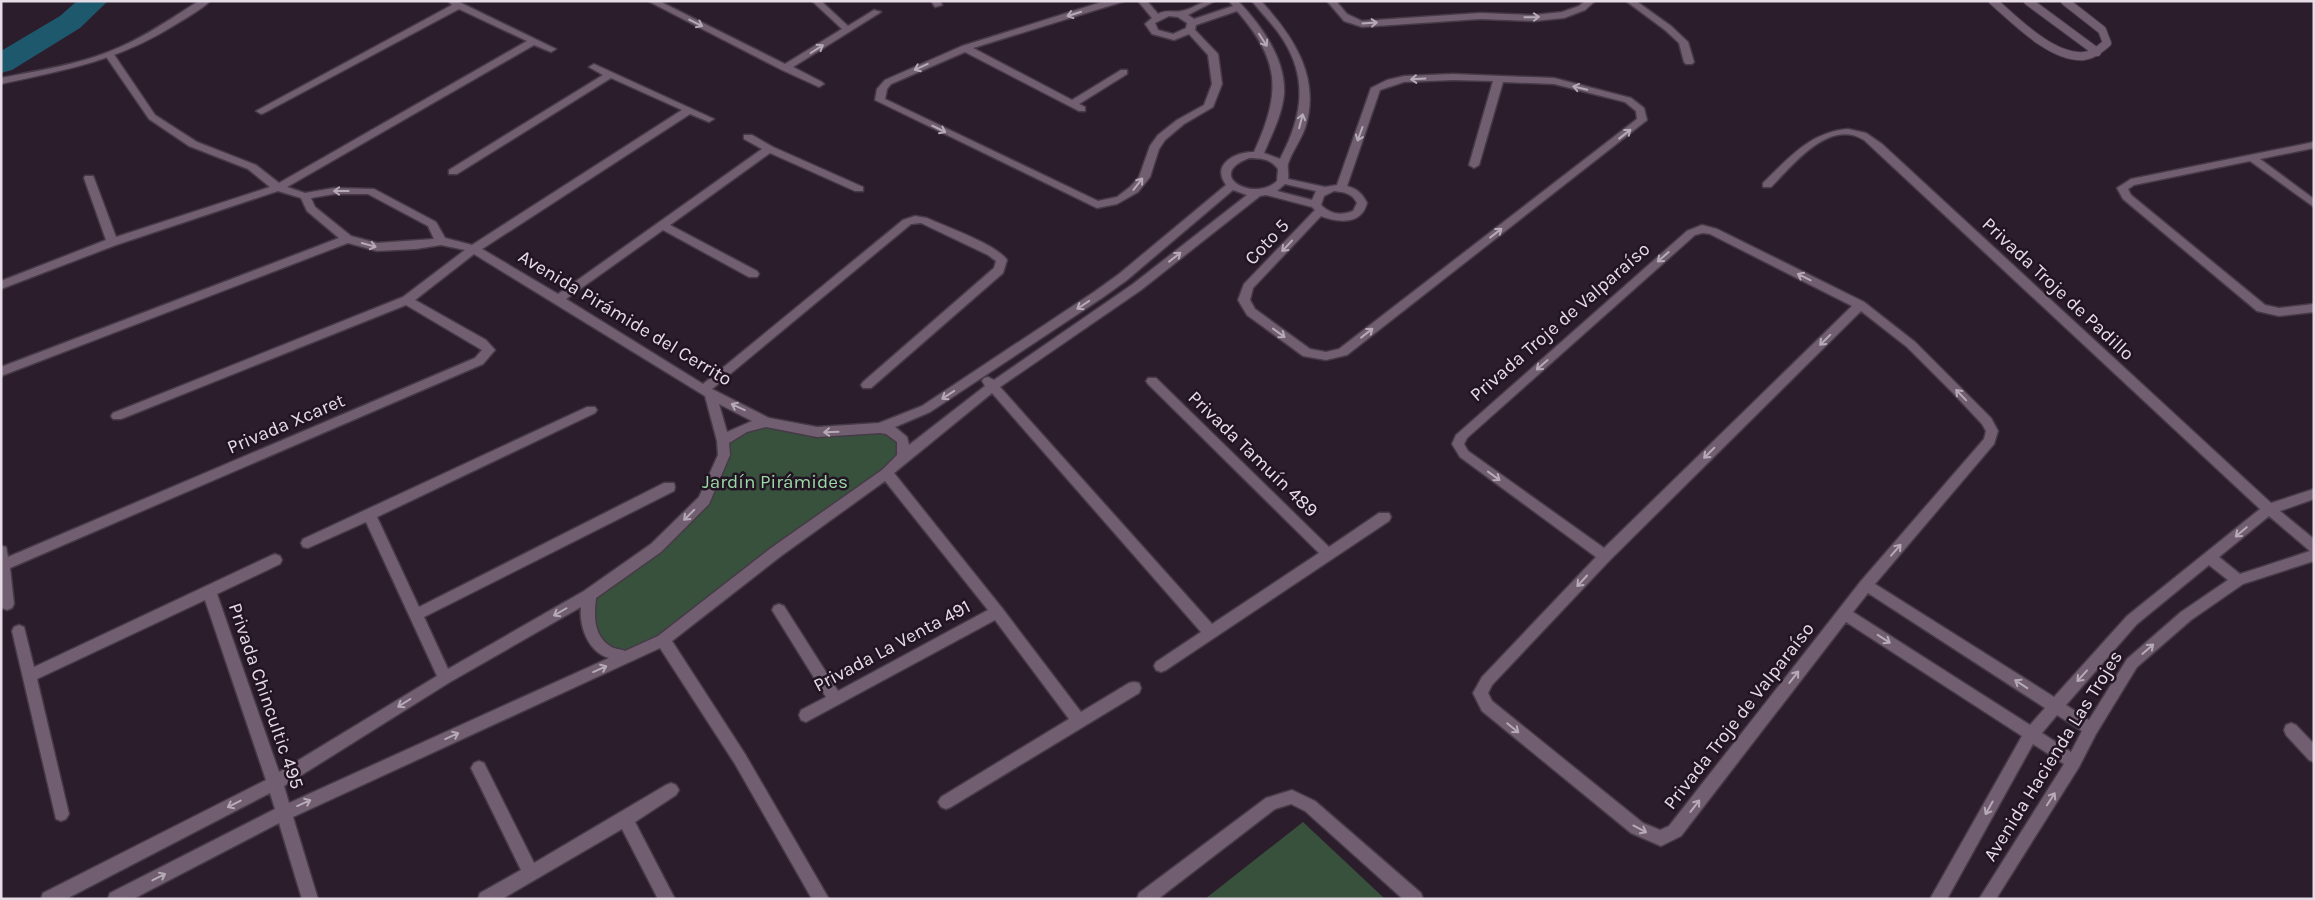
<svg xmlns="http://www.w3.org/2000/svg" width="2315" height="900" viewBox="0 0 2315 900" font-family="Karla,sans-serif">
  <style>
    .green { fill: #38513c }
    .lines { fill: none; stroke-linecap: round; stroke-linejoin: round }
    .river { fill: #1d586d; fill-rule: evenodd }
    .service-casing { stroke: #463a47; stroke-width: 10 }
    .minor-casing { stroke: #463a47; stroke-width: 3 }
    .tertiary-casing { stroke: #463a47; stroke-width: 3 }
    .service { stroke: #715f71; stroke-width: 8 }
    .minor { fill: #715f71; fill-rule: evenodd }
    .tertiary { fill: #715f71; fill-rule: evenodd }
    .oneway { stroke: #b7aab7 }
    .labels { text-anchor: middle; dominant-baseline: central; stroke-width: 5; stroke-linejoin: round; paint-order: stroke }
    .street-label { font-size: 19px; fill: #e6dce6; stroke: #221423 }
    .park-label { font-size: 19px; fill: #99d9a3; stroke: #221423 }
  </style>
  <rect width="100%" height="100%" fill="#2c1d2d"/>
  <g class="green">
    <polygon points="748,425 817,432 880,428 897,434 903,457 663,640 626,657 605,651 587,613 589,595 656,548 704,500 723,441"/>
    <polygon points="1303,822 1385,899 1205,899"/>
  </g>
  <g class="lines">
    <polygon class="river" points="77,1 108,1 80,28 12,70 1,73 1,51 60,16"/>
    <g class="service-casing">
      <g id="service">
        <path d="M1993 1C2015 20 2052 59 2084 56 2093 55 2100 49 2107 43L2102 30 2065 1"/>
        <polyline points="2028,1 2097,52"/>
      </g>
    </g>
    <g class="minor-casing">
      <g id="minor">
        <path d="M448 1H457L556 49 551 52 534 45 287 187 305 193 334 188 374 189 436 222 445 238 472 245 682 110 611 78 457 174H449V170L603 75 589 67 594 64 714 119 709 122 690 114 482 249 558 294 762 149 744 139V135H752L773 147 863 187V191H855L770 153 670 225 757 271 759 274 757 277H749L663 230 566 299 703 384 903 220 915 216 927 218C946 227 996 244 1007 260L1003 273 871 388H863L861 385 863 382 994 268 996 261 988 255 921 223 911 224 712 389 769 418 817 427 879 423 922 406 1094 292 1119 274 1226 185C1211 164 1235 152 1254 152 1281 93 1281 61 1237 11L1196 25 1195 30 1218 54 1222 84 1213 107 1184 124 1165 140 1159 149 1150 177 1138 192 1117 204 1097 208 875 100 877 89 885 80 962 46 1105 1H1125L973 48 1072 100 1121 70H1127V74L1079 104 1085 107V111H1079L965 52 891 84 887 89 885 99 1098 201 1117 197 1130 187 1139 177 1150 146 1158 135 1177 120 1204 105 1212 84 1208 55 1189 34 1174 40 1152 34 1145 24 1152 18 1138 1H1147L1158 14C1167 9 1173 13 1181 11 1195 9 1197 1 1215 1L1188 15 1194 19 1233 6 1229 1H1238C1261 25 1286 59 1284 94 1282 115 1272 134 1264 153L1280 159C1301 119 1309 82 1284 41 1275 26 1262 14 1252 1H1261C1293 36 1320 76 1306 125 1302 139 1292 151 1288 164 1287 168 1289 173 1288 179L1325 187 1337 185 1371 88 1387 80 1404 76 1453 74 1554 78 1631 98 1644 108 1647 120 1347 355 1326 360 1303 356 1247 315 1238 300 1244 284 1315 210 1312 207 1266 195 1260 196 1141 290 1000 387 1212 624 1319 553 1148 384 1146 381 1148 378H1156L1329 547 1379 513H1389L1391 517 1389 521 1166 670 1161 672 1156 670 1154 666 1156 662 1201 632 992 393 894 473 1002 608 1081 712 1129 683 1134 682 1139 683 1141 688 1139 693 951 807 946 809 941 807 938 802 941 797 1069 719 995 620 806 722 801 720 799 715 801 710 826 697 772 610 774 606 779 604 784 606 838 691 988 610 885 481 781 556 672 641 745 754 829 899H812L735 764 660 648 293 817 318 899H302L279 823 133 899H108L110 893 275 809 270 793 66 899H41L43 893 266 780 205 600 37 679 69 814 66 819 61 821 56 819 12 631 14 627 19 625 24 627 34 667 270 556 275 554 280 556 282 560 280 564 217 594 279 772 437 676 366 522 308 548 303 547 301 543 303 539 587 407H595L597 410 595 413 377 517 419 607 664 483H674L675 487 674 491 424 617 448 669 584 591 651 544 699 497 718 455 717 441 705 396 474 254 415 300 486 340 495 350 483 364 10 568 14 604 12 608 7 610 2 608 1 546 6 547 8 557 475 358 482 350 406 305 121 419H113L111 416 113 413 403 297 465 250 441 245 416 249 377 251 348 243 1 376V367L339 238 307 211 301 198 278 191 116 245 1 289V281L106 240 84 178 85 176H93L94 178 116 237 270 187 248 169 189 146 149 119 105 55 107 53H113L155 115 197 142 256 165 279 183 527 41 459 9 264 113 261 114 256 111 452 5ZM1169 16 1178 17 1187 23 1186 28 1173 34 1158 30 1155 23ZM1453 80 1493 81 1469 165 1474 168 1479 165 1503 82 1554 84 1625 102 1636 111 1637 119 1339 349 1326 352 1310 349 1255 309 1250 300 1253 288 1321 216C1332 221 1353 224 1361 214 1364 212 1366 206 1367 203 1362 193 1357 189 1347 186L1380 90 1404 82ZM1249 158C1261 158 1271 159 1278 169L1277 181C1254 203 1204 175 1249 158ZM1285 184 1316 191 1312 200 1277 191ZM1233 190 1247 195 1133 284 994 380 988 377 984 378 982 381 985 386 909 445 907 437 895 427 930 412 1102 298 1127 280ZM1334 191C1344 192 1352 193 1357 203L1353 211C1341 216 1330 214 1321 205L1324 196ZM334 194H368L428 226 434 239 377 243 351 236 315 207 311 198ZM719 404 752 421 727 432ZM766 427 817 437 880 433 886 434 897 442V455L882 470 771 548 658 636 625 651C621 649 613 649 610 646 593 635 594 615 596 598L661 552 709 504 730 455 729 443 747 432ZM581 607C579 626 588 652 609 658L289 803 284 786 450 682Z"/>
        <polygon points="648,1 659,1 785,64 842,29 812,1 821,1 848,26 874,10 881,12 793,67 822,82 824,84 819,87 782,70"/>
        <polygon points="931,1 940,1 942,5 935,7"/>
        <polygon points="1327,1 1336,1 1347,14 1362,21 1480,13 1534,15 1562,12 1579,6 1585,1 1595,1 1585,10 1564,18 1534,21 1480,19 1362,27 1344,21"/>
        <polygon points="1626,1 1636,1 1671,26 1688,42 1694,62 1692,64 1686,64 1684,62 1679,43 1665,30"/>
        <path d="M1848 129 1866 133 1882 144 2271 503 2314 489V499L2280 511 2314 539V561L2243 584 2191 620 2137 667 2096 734 2079 767 1996 899H1979L2064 764 2033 744 1947 899H1930L2022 736 1846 622 1681 836 1661 846 1631 833 1482 711 1473 693 1482 677 1596 557 1460 457 1452 444 1456 435 1687 231 1702 225 1717 229 1864 302 1915 342 1991 418 1998 431 1994 444 1875 584 2054 697 2127 616 2260 509 1864 140C1829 118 1793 165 1771 187H1763V183C1789 158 1810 132 1848 129ZM1703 233 1710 234 1852 306 1604 548 1468 451 1464 444 1467 438 1695 235ZM1861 311 1907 347 1953 393 1982 424 1986 431 1984 439 1861 581 1669 826 1660 830 1643 823 1492 701 1488 693 1492 685 1610 560ZM2269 516 2310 551 2240 574 2219 557ZM2209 565 2228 580 2181 612 2127 659 2089 720 2066 705 2137 624ZM1868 593 2045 708 2030 725 1853 612ZM2057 715 2082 731 2071 752 2042 733Z"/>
        <polygon points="2314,142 2314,148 2260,159 2314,199 2314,207 2250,161 2134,185 2128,189 2131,195 2265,305 2279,308 2314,304 2314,312 2279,316 2257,311 2123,199 2117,188 2131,179"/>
        <polygon points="2291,723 2296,725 2314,744 2314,762 2309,760 2286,735 2284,730 2286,725"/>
        <polygon points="479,761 484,763 534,863 666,785 671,783 676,785 679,790 676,795 635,822 675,899 658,899 622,829 502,899 478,899 480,893 521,870 471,768 474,763"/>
        <polygon points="1292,790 1315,801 1421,893 1423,899 1403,899 1305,811 1291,804 1275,809 1158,899 1137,899 1139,893 1266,798"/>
      </g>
    </g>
    <g class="tertiary-casing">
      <path id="tertiary" d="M199 1H210C201 10 189 16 178 23 118 61 69 69 1 84V78C41 70 82 64 120 47 148 35 173 17 199 1Z"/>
    </g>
    <use href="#service" class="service"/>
    <use href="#minor" class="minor"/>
    <use href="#tertiary" class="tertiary"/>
  </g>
  <defs><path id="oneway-shaft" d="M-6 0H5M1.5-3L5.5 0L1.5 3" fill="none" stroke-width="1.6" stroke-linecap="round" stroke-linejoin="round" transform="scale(1.25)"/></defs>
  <g class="oneway">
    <use href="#oneway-shaft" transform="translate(1074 14) rotate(162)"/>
    <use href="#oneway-shaft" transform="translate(1532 17) rotate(-1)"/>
    <use href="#oneway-shaft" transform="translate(696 23) rotate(27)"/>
    <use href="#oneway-shaft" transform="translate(1370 23) rotate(-4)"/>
    <use href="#oneway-shaft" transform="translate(1263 40) rotate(57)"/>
    <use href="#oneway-shaft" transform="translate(817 49) rotate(-32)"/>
    <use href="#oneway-shaft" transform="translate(921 67) rotate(156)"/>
    <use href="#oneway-shaft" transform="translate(1418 79) rotate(177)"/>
    <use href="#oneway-shaft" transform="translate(1580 88) rotate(-166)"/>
    <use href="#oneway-shaft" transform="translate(1301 121) rotate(-75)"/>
    <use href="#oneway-shaft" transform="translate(939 129) rotate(26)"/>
    <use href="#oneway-shaft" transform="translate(1360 134) rotate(110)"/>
    <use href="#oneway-shaft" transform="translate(1625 134) rotate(-38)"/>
    <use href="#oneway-shaft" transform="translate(1138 184) rotate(-52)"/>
    <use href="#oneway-shaft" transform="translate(341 191) rotate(180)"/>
    <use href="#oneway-shaft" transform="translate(1496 233) rotate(-38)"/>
    <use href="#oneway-shaft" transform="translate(369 245) rotate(15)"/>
    <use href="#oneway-shaft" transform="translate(1287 246) rotate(133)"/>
    <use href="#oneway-shaft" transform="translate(1175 257) rotate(-38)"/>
    <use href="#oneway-shaft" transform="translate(1663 257) rotate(139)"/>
    <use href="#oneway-shaft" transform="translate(1804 277) rotate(-153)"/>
    <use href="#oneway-shaft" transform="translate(1083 305) rotate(146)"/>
    <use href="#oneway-shaft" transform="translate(1279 333) rotate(36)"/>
    <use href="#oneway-shaft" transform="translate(1367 333) rotate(-38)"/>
    <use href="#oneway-shaft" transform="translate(1825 340) rotate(135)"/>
    <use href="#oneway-shaft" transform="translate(1542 365) rotate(139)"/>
    <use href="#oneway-shaft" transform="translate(948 395) rotate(147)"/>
    <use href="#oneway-shaft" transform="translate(1961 395) rotate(-134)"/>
    <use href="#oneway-shaft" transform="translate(738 407) rotate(-155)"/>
    <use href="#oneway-shaft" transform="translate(831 432) rotate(178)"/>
    <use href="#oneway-shaft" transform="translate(1709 453) rotate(135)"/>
    <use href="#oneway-shaft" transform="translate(1494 476) rotate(36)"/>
    <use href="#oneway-shaft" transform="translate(689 515) rotate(135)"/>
    <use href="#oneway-shaft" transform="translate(2241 532) rotate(140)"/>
    <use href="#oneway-shaft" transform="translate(1896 550) rotate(-49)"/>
    <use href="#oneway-shaft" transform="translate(1582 581) rotate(133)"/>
    <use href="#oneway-shaft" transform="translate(560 612) rotate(150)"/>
    <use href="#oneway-shaft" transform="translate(1884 639) rotate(33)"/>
    <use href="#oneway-shaft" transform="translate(2148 649) rotate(-41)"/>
    <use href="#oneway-shaft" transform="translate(600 669) rotate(-24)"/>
    <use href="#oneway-shaft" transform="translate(2082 676) rotate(132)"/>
    <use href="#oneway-shaft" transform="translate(1794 677) rotate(-52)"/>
    <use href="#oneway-shaft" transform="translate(2021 684) rotate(-147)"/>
    <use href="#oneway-shaft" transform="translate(404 703) rotate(148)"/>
    <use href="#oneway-shaft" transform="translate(1513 728) rotate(39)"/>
    <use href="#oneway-shaft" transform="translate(452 736) rotate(-24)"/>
    <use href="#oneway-shaft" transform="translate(2051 799) rotate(-57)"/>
    <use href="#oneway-shaft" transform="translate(304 803) rotate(-24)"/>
    <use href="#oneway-shaft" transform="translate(234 804) rotate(153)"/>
    <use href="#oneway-shaft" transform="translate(1695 806) rotate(-52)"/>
    <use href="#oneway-shaft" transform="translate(1989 808) rotate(119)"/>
    <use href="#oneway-shaft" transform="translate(1640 829) rotate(28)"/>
    <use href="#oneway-shaft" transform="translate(159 877) rotate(-27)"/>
  </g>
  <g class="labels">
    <g class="street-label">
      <text transform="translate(1267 242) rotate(-47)">Coto 5</text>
      <text transform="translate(2058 289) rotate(43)">Privada Troje de Padillo</text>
      <text transform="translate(625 318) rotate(31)">Avenida Pirámide del Cerrito</text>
      <text transform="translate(1560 322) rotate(-41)">Privada Troje de Valparaíso</text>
      <text transform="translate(286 424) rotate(-23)">Privada Xcaret</text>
      <text transform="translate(1253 454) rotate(44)">Privada Tamuín 489</text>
      <text transform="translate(892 646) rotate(-28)">Privada La Venta 491</text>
      <text transform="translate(266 696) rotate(71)">Privada Chincultic 495</text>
      <text transform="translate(1739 716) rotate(-52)">Privada Troje de Valparaíso</text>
      <text transform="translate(2053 756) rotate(-58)">Avenida Hacienda Las Trojes</text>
    </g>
    <g class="park-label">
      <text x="775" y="482">Jardín Pirámides</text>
    </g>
  </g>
  <rect width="2315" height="900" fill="none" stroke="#e6dce6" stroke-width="5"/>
</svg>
